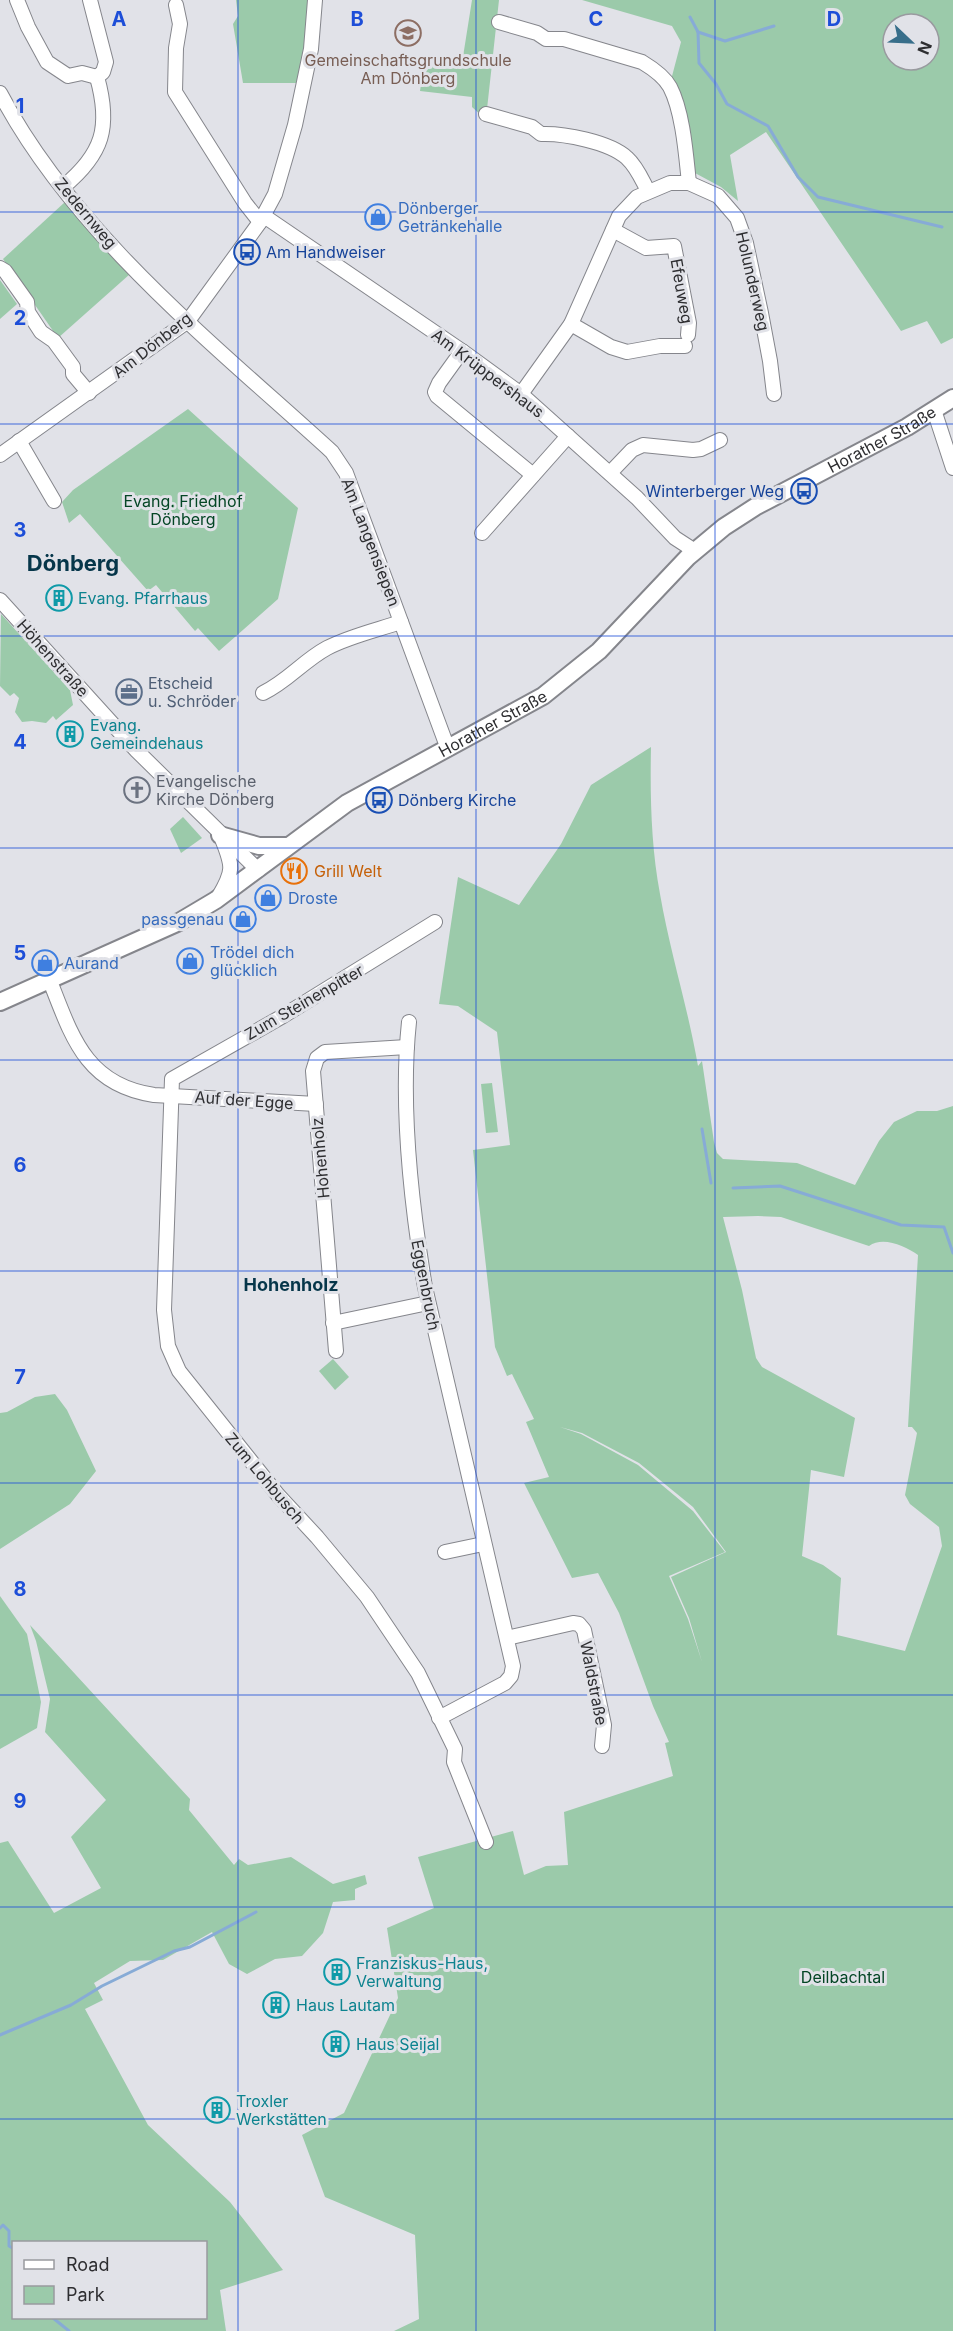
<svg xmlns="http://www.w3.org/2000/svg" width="953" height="2331" viewBox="0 0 953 2331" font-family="Inter,sans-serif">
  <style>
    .green { fill: #9bcaaa; fill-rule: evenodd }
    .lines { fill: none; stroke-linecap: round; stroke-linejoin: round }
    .stream { stroke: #87abd6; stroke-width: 3 }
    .minor-casing { stroke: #85868c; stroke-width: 16 }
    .major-casing { stroke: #85868c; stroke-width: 20 }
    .minor { stroke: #fff; stroke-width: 14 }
    .major { stroke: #fff; stroke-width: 16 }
    .grid { fill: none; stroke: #1d4ed8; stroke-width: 1.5; stroke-opacity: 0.55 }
    .labels { text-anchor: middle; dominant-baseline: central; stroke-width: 6; stroke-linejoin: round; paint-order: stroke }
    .education-label { font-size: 16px; fill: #785e54; stroke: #e1e2e8 }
    .shop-label { font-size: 16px; fill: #366cbe; stroke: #e1e2e8; text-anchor: start }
    .street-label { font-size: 16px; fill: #2e2e31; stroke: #e1e2e8 }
    .transit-label { font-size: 16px; fill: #164399; stroke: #e1e2e8; text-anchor: start }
    .park-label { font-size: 16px; fill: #044625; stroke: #e1e2e8 }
    .culture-label { font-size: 16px; fill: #0d838f; stroke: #e1e2e8; text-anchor: start }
    .service-label { font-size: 16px; fill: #4e5e75; stroke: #e1e2e8; text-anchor: start }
    .worship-label { font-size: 16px; fill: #5b616d; stroke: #e1e2e8; text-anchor: start }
    .food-label { font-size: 16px; fill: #c56008; stroke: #e1e2e8; text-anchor: start }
    .neighbourhood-label { font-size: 18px; font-weight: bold; fill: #06364a; stroke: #e1e2e8 }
    .district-label { font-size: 22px; font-weight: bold; fill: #06364a; stroke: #e1e2e8 }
    .grid-label { font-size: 20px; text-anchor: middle; font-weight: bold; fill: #1d4ed8; stroke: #e1e2e8; stroke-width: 6; stroke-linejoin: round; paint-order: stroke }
  </style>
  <rect width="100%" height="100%" fill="#e1e2e8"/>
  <g class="green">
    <polygon points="236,0 309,0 304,50 297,83 243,83 233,24 238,16"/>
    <polygon points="472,0 499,0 487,109 483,117 472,107 472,97 420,91 425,59 462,63"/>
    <path d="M582 0H953V338L941 344 927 321 901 331 766 132 730 155 738 201 721 187 695 173 671 80 681 42 672 26ZM893 24H929V60H893Z"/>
    <polygon points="65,202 130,274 58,338 3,259"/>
    <polygon points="0,280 17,304 0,319"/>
    <polygon points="188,409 298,508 278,599 219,651 198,628 195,631 156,585 148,591 80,514 69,523 62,502 73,490"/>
    <polygon points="1,614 70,690 73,705 56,720 53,716 46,723 32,721 22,722 15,712 19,698 14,693 10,696 0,686"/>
    <path d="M651 747C650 796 651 846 660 894 670 952 688 1008 698 1066L702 1061 714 1142 717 1153 723 1159 797 1163 855 1185 879 1141 894 1122 917 1111H937L953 1106V2331H394L419 2319 415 2235 325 2197 302 2135 344 2113 398 1998 387 1928 434 1908 418 1857 513 1831 524 1875 546 1866 568 1865 564 1812 673 1776 665 1743 669 1742 653 1706 619 1613 598 1573 572 1578 524 1483 549 1477 526 1422 534 1419 512 1374 507 1376 495 1347 473 1150 510 1145 497 1032 458 1006 439 1004 458 877 519 905 561 844 591 785ZM758 1216 781 1217 869 1246C883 1236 905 1246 918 1255L908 1427H912L917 1433 905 1495 910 1504 939 1527 942 1546 905 1651 837 1635 841 1578 823 1565 802 1556 811 1470 844 1477 855 1418 762 1367 756 1358 742 1290 723 1217ZM560 1427 582 1433 639 1463 693 1507 726 1552 671 1577 689 1618 702 1662 688 1619 669 1576 725 1552 693 1511 638 1465 581 1434Z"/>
    <polygon points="183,817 202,838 181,853 170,829"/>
    <polygon points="492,1083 498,1132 486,1133 481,1084"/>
    <polygon points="333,1359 349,1377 335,1390 319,1371"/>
    <polygon points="55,1394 67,1410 96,1471 70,1504 0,1549 0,1413 7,1412 35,1397"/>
    <polygon points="0,1596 27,1634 41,1702 37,1728 0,1749"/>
    <path d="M30 1625 190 1799 189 1810 234 1865 239 1859 248 1865 291 1857 333 1884 365 1875 367 1884 355 1889V1900L333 1902 323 1933 302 1956 275 1959 247 1974 229 1964 212 1932 163 1960 130 1961 94 1983 103 2000 85 2009 148 2125 230 2202 283 2270 220 2290 226 2331H0V1843L8 1841 54 1913 101 1888 71 1837 106 1800 45 1732 50 1699 36 1641ZM206 2242V2318H14V2242Z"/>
  </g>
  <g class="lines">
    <g class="stream">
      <polyline points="690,17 698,32 699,63 716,84 727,104 768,126 798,177 818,197 942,227"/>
      <polyline points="698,32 725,41 774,26"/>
      <polyline points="702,1129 711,1183"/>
      <polyline points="733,1188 780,1186 901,1225 944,1227 953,1253"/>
      <polyline points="0,2035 71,2005 102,1986 174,1951 190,1947 256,1912"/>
      <polyline points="0,2228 3,2225 9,2231 9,2246 14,2249"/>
      <polyline points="53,2318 69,2331"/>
    </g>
    <g class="minor-casing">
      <g id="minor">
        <polyline points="17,0 28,27 47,62 68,76 82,73 97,77"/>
        <polyline points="90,0 106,62 103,72 97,77"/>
        <polyline points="176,5 180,24 176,48 175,92 245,203 260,222"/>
        <path d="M499 22 537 33 546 39H564L642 62C652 68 664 76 670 87 683 112 686 155 689 183"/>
        <path d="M0 93C74 234 216 346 332 452L346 473 448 749"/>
        <path d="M486 114 532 127 541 134C563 133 610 142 627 158 637 167 642 180 648 191"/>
        <path d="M63 187C103 154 111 127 97 77"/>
        <polyline points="264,216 462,351 521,394 637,498 675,538 695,551"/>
        <polyline points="613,230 646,248 674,246 689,323 688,335"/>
        <polyline points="0,268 5,271 27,302 28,312 41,332 54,341 73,367 73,374 89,393"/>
        <polyline points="571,324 611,347 627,352 660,346 685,346"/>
        <polyline points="462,351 439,383 435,392 437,396 533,475"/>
        <polyline points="521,394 571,324 619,216 637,197 670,183 689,183 718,196 737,218 746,243 761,313 770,361 774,394"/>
        <polyline points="934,410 953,468"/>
        <polyline points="19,441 54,501"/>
        <polyline points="0,455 188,321 260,222 275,194 295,125 311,49 315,0"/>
        <polyline points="610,473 632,450 643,445 693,450 701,449 720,440"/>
        <polyline points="482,533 568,436"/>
        <polyline points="0,600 137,751 258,870"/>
        <path d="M263 693C288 681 303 661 327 648 350 636 377 630 401 622"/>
        <path d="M219 896C234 871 233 866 222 839"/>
        <polyline points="435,922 283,1016 172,1079 164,1310 168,1346 179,1371 278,1495 317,1537 367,1597 418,1673 455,1749 454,1762 486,1842"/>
        <path d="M50 981C72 1037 86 1085 154 1095L316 1104"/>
        <path d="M409 1022C400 1107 411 1203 425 1287L513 1666 511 1676 505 1683 439 1718"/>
        <polyline points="333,1323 428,1303"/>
        <polyline points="336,1351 313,1071 317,1058 325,1052 407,1047"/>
        <polyline points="445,1552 483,1544"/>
        <polyline points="507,1638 573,1623 579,1624 584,1630 604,1725 602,1746"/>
      </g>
    </g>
    <g class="major-casing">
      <g id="major">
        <polyline points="220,835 259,846 288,846"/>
        <path id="s1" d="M0 1002 179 922 216 900 347 803 543 696 599 651 688 557 724 527 755 507 907 427 953 398"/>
      </g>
    </g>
    <use href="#minor" class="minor"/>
    <use href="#major" class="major"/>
  </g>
  <path class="grid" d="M238 0V2331M476 0V2331M715 0V2331M0 212H953M0 424H953M0 636H953M0 848H953M0 1060H953M0 1271H953M0 1483H953M0 1695H953M0 1907H953M0 2119H953"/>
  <defs>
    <g id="school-ring" transform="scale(1.35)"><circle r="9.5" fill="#e1e2e8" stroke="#8d6e63" stroke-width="1.5"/><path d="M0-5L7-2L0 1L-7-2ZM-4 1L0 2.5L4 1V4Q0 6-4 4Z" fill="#8d6e63"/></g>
    <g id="shop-ring" transform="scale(1.35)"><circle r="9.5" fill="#e1e2e8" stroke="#3f7fe0" stroke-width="1.5"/><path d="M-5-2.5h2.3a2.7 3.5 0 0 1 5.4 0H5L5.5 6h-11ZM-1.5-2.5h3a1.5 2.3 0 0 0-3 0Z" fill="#3f7fe0"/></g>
    <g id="bus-ring" transform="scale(1.35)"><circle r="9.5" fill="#e1e2e8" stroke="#1a4fb4" stroke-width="1.5"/><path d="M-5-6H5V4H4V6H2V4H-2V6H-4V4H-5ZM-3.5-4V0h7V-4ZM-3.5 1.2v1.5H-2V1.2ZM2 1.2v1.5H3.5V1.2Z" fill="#1a4fb4"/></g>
    <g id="building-ring" transform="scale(1.35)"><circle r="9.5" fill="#e1e2e8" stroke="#0f9aa8" stroke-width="1.5"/><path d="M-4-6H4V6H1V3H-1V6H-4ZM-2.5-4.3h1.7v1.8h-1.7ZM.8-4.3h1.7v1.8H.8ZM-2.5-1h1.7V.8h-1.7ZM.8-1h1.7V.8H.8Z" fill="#0f9aa8"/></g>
    <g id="office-ring" transform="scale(1.35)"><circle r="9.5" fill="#e1e2e8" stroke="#5c6f8a" stroke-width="1.5"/><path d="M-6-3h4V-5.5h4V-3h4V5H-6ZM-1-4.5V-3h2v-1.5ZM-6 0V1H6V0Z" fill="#5c6f8a"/></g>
    <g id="church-ring" transform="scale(1.35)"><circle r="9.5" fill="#e1e2e8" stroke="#6b7280" stroke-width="1.5"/><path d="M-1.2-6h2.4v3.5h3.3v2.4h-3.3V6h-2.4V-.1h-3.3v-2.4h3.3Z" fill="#6b7280"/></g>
    <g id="restaurant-ring" transform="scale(1.35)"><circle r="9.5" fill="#e1e2e8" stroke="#e8710a" stroke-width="1.5"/><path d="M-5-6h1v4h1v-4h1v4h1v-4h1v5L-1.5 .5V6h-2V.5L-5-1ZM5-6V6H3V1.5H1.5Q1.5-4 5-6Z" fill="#e8710a"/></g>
  </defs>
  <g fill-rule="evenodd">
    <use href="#school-ring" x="408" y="33"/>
    <use href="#shop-ring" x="378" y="217"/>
    <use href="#bus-ring" x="247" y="252"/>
    <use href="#bus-ring" x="804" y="491"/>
    <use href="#building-ring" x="59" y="598"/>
    <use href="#office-ring" x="129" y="692"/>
    <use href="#building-ring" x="70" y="734"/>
    <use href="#church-ring" x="137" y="790"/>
    <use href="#bus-ring" x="379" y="800"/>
    <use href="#restaurant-ring" x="294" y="871"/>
    <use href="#shop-ring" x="268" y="898"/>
    <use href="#shop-ring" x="243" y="919"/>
    <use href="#shop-ring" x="190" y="961"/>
    <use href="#shop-ring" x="45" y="963"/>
    <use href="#building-ring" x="337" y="1972"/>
    <use href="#building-ring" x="276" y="2005"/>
    <use href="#building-ring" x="336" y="2044"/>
    <use href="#building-ring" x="217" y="2110"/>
  </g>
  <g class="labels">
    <g class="education-label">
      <text x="408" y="60">Gemeinschaftsgrundschule<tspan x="408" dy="18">Am Dönberg</tspan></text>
    </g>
    <g class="shop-label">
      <text x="398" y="208">Dönberger<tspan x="398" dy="18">Getränkehalle</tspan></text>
      <text x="288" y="898">Droste</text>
      <text x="224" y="919" text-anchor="end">passgenau</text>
      <text x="210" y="952">Trödel dich<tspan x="210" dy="18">glücklich</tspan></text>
      <text x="64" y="963">Aurand</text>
    </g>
    <g class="street-label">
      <text transform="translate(86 213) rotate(50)">Zedernweg</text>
      <text transform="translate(753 281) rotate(77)">Holunderweg</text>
      <text transform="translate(682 291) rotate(80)">Efeuweg</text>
      <text transform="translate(152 345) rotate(-38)">Am Dönberg</text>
      <text transform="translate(488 373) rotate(37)">Am Krüppershaus</text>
      <text stroke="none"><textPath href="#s1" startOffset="1054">Horather Straße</textPath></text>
      <text transform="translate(371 542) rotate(69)">Am Langensiepen</text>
      <text transform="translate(53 658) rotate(48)">Höhenstraße</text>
      <text stroke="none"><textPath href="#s1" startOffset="568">Horather Straße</textPath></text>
      <text transform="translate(304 1002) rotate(-30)">Zum Steinenpitter</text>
      <text transform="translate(244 1100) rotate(4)">Auf der Egge</text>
      <text transform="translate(320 1158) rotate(-95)">Hohenholz</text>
      <text transform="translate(426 1285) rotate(79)">Eggenbruch</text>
      <text transform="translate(265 1478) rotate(50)">Zum Lohbusch</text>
      <text transform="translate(594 1683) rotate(79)">Waldstraße</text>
    </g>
    <g class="transit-label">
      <text x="266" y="252">Am Handweiser</text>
      <text x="784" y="491" text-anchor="end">Winterberger Weg</text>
      <text x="398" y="800">Dönberg Kirche</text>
    </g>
    <g class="park-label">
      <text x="183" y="501">Evang. Friedhof<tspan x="183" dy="18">Dönberg</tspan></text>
      <text x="843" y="1977">Deilbachtal</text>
    </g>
    <g class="culture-label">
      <text x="78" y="598">Evang. Pfarrhaus</text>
      <text x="90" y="725">Evang.<tspan x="90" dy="18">Gemeindehaus</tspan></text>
      <text x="356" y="1963">Franziskus-Haus,<tspan x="356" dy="18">Verwaltung</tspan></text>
      <text x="296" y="2005">Haus Lautam</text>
      <text x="356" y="2044">Haus Seijal</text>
      <text x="236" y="2101">Troxler<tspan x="236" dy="18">Werkstätten</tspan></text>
    </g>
    <g class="service-label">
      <text x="148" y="683">Etscheid<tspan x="148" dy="18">u. Schröder</tspan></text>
    </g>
    <g class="worship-label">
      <text x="156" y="781">Evangelische<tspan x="156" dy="18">Kirche Dönberg</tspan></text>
    </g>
    <g class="food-label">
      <text x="314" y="871">Grill Welt</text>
    </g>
    <g class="neighbourhood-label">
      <text x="291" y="1284">Hohenholz</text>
    </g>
    <g class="district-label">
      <text x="73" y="563">Dönberg</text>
    </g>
  </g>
  <g class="grid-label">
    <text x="119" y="26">A</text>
    <text x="357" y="26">B</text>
    <text x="596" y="26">C</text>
    <text x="834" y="26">D</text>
    <text x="20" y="113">1</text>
    <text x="20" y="325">2</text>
    <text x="20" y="537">3</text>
    <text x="20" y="749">4</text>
    <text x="20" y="960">5</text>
    <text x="20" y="1172">6</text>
    <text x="20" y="1384">7</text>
    <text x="20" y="1596">8</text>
    <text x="20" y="1808">9</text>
  </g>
  <rect x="12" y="2241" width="195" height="78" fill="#e1e2e8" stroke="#999a9f" stroke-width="1.5"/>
  <rect x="24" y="2260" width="30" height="9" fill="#ffffff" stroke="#999a9f" stroke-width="1.5"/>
  <text x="66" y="2271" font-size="18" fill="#2e2e31">Road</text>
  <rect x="24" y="2286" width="30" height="18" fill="#9bcaaa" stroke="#999a9f" stroke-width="1.5"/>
  <text x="66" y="2301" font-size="18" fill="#2e2e31">Park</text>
  <g transform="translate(911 42) rotate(113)"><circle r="28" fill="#e1e2e8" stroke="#999a9f" stroke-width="1.5"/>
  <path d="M0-4.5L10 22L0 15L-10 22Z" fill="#386e8a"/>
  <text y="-9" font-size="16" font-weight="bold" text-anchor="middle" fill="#2e2e31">N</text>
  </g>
</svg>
